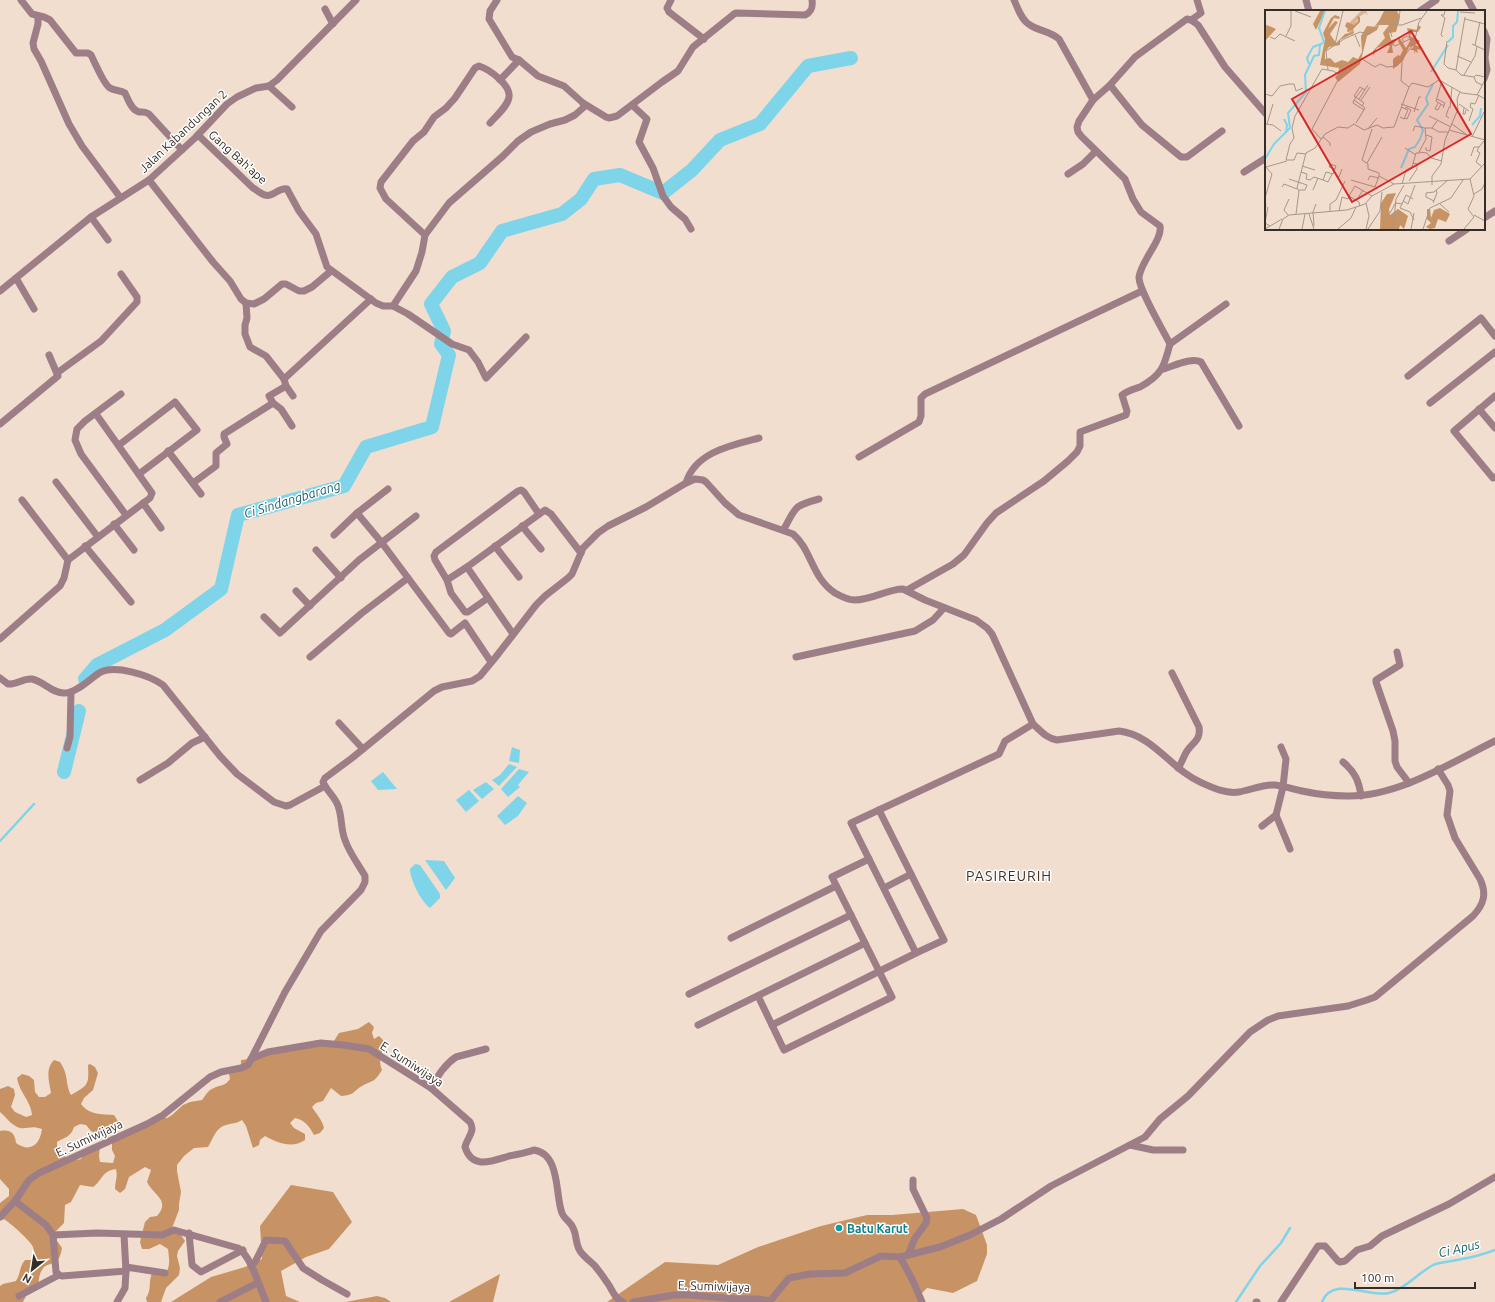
<svg xmlns="http://www.w3.org/2000/svg" width="1495" height="1302" viewBox="0 0 1495 1302" font-family="Ubuntu,sans-serif">
  <style>
    .forest { fill: #c79365 }
    .water { fill: #7ed4e9 }
    .lines { fill: none; stroke-linecap: round; stroke-linejoin: round }
    .stream { stroke: #7ed4e9; stroke-width: 2.5 }
    .river { stroke: #7ed4e9; stroke-width: 14 }
    .minor { stroke: #9d7e86; stroke-width: 7 }
    .culture-dot { fill: #0f9aa8; stroke: #fff; stroke-width: 1.5 }
    .labels { text-anchor: middle; dominant-baseline: central; stroke-width: 3; stroke-linejoin: round; paint-order: stroke }
    .street-label { font-size: 12px; fill: #352d27; stroke: #fff }
    .culture-label { font-size: 12px; font-weight: bold; fill: #0d838f; stroke: #fff; text-anchor: start }
    .water-label { font-size: 13px; font-style: italic; fill: #185e6d; stroke: #fff }
    .quarter-label { font-size: 14px; letter-spacing: 1px; fill: #3f3024; stroke: #fff }
    .inset-river { fill: none; stroke: #7ed4e9; stroke-width: 2 }
    .inset-road { fill: none; stroke: #a6978b; stroke-width: 1 }
    .view { fill: #d62828; fill-opacity: 0.15; stroke: #d62828; stroke-width: 2 }
    .inset-edge { fill: none; stroke: #352d27; stroke-width: 2 }
  </style>
  <rect width="100%" height="100%" fill="#f1dece"/>
  <g class="forest">
    <path d="M369 1022 374 1027 372 1033 374 1039 379 1036 384 1041C384 1052 377 1059 382 1070 374 1083 373 1080 362 1086 352 1092 355 1095 341 1096L331 1088 323 1101 316 1103 312 1107C316 1114 322 1119 324 1128L320 1133 314 1135C309 1126 305 1120 295 1118L290 1123 294 1128 305 1134V1140C292 1149 278 1143 265 1136L260 1140 259 1145 253 1148 246 1126 242 1120C236 1124 232 1123 226 1125 216 1127 213 1139 208 1147L194 1148 184 1156 177 1165V1171L181 1192 179 1204V1210L172 1228 181 1235 185 1241 178 1251 177 1256 180 1268 179 1275 166 1288 161 1302H147L146 1298C152 1289 148 1283 152 1273L165 1274C171 1267 169 1258 168 1249L160 1244 149 1249H142L140 1242 145 1222 150 1217 157 1216C171 1200 153 1195 147 1182L151 1170 145 1167 129 1177 125 1189 120 1193 115 1189C115 1181 118 1177 116 1169 101 1171 103 1180 93 1187L80 1185 71 1202 65 1205 64 1223 55 1232V1238L62 1248C59 1269 47 1260 42 1270 39 1274 39 1281 38 1285L28 1292 23 1302H0V1286L3 1284 16 1281C21 1273 19 1267 25 1260H34C33 1255 34 1251 33 1247 31 1241 10 1223 4 1219L3 1220 0 1216V1203L9 1196V1189L0 1179V1131C10 1129 15 1133 16 1143 30 1153 40 1145 42 1129 31 1125 29 1129 20 1128 12 1126 6 1117 0 1112V1089L8 1086 14 1089 15 1095 11 1107 15 1112 26 1117 32 1115C31 1101 19 1092 17 1078L22 1074 29 1076 34 1080 35 1092 39 1097H45L51 1093C49 1081 45 1069 54 1060L60 1062C69 1075 65 1084 71 1095 88 1085 89 1086 88 1065L90 1064 95 1067 98 1073 93 1090 84 1098 81 1104C89 1115 101 1114 114 1115L119 1123 115 1128 97 1134 91 1131 86 1125 80 1124 74 1127C71 1137 65 1137 57 1142V1149C66 1157 68 1162 81 1159 86 1150 89 1143 100 1145L99 1156 100 1162 113 1163 115 1156 112 1150V1143L160 1118H167L172 1115 183 1105 190 1102 202 1100C206 1095 208 1090 214 1088 222 1084 224 1087 230 1079L229 1074 241 1068V1060L249 1059 311 1044 316 1040 326 1045 332 1044 339 1033 358 1029Z"/>
    <polygon points="291,1185 333,1192 352,1222 329,1249 306,1257 281,1271 286,1296 300,1302 171,1302 211,1277 245,1267 262,1259 260,1226"/>
    <polygon points="963,1209 976,1215 987,1245 987,1254 977,1281 953,1293 927,1288 920,1295 919,1302 607,1302 665,1262 718,1265 758,1247 821,1226 867,1215 892,1215"/>
    <polygon points="500,1274 493,1302 449,1302"/>
    <polygon points="377,1296 385,1298 391,1302 346,1302"/>
  </g>
  <g class="water">
    <polygon points="512,747 520,750 519,763 509,761"/>
    <polygon points="509,764 517,767 499,786 492,780 500,775"/>
    <polygon points="519,769 529,772 518,785 520,787 508,797 501,789"/>
    <polygon points="383,772 397,789 378,790 371,781"/>
    <polygon points="486,782 494,789 482,799 473,790"/>
    <polygon points="469,790 479,801 466,812 456,800"/>
    <polygon points="518,796 527,803 518,816 505,825 497,816"/>
    <polygon points="425,860 444,861 455,878 446,890"/>
    <path d="M415 864 420 865 440 894V898L430 908C421 902 410 879 410 869Z"/>
  </g>
  <g class="lines">
    <g class="stream">
      <polyline points="0,841 34,804"/>
      <polyline points="1236,1302 1260,1266 1281,1243 1290,1228"/>
      <path d="M1322 1302C1333 1275 1369 1298 1389 1293 1405 1289 1418 1273 1433 1265 1440 1262 1449 1262 1457 1260 1470 1258 1482 1255 1495 1250"/>
    </g>
    <g class="river">
      <polyline points="85,679 97,665 165,630 221,589 238,515 344,486 366,447 432,427 449,355 441,344 444,331 431,304 452,277 480,263 502,231 562,214 581,199 594,179 620,175 663,193 692,170 720,140 760,124 808,66 851,58"/>
      <polyline points="64,772 79,711"/>
    </g>
    <g class="minor">
      <path d="M21 0 32 14 44 17 50 20 76 53H88L91 55C95 63 104 85 110 88 115 91 120 90 125 93 128 99 131 110 139 112 143 112 145 111 149 114L182 150"/>
      <polyline points="671,0 667,8 669,12 704,39"/>
      <path d="M1014 0C1018 8 1021 20 1030 25 1039 31 1050 31 1059 39L1093 100"/>
      <polyline points="1306,0 1309,11"/>
      <polyline points="1468,0 1474,11"/>
      <polyline points="325,9 333,24"/>
      <polyline points="1420,11 1436,0"/>
      <polyline points="38,17 38,24 33,43 34,49 41,61 69,124 82,146 120,197"/>
      <polyline points="1191,20 1201,13 1197,0"/>
      <polyline points="1484,31 1487,39 1485,58 1487,70 1484,79"/>
      <polyline points="500,80 519,60"/>
      <polyline points="1110,85 1142,125 1181,157 1187,157 1222,131"/>
      <polyline points="269,86 292,107"/>
      <path d="M583 103 606 117 609 118 617 116 662 82 678 71 693 47 734 14 736 13 805 15C812 12 813 7 812 0"/>
      <polyline points="632,105 647,119 639,142 653,168 663,196 671,207 685,219 691,229"/>
      <path d="M198 135 253 188C257 190 261 194 265 195 272 198 279 187 287 189L299 211 316 234 327 267 376 303 383 306H393L416 271 422 252 425 235 449 203 503 156 518 141 531 132 550 124 565 120 575 115 584 107 583 103 564 86 538 76 519 60 512 57 489 19 490 11 497 0"/>
      <polyline points="1244,172 1266,158"/>
      <polyline points="1068,174 1083,164 1096,151"/>
      <polyline points="149,180 213,262 230,281 241,299 246,303 254,304 264,299 282,284 286,284 299,291 304,291 312,287 331,271"/>
      <polyline points="91,217 108,240"/>
      <polyline points="1484,218 1495,211"/>
      <path d="M425 235 386 199 380 188 381 182 413 141 424 132 434 117 446 108 455 98 475 68 479 66C489 69 511 85 509 97 508 106 496 116 490 123"/>
      <polyline points="1449,241 1467,229"/>
      <polyline points="16,278 34,309"/>
      <polyline points="0,291 91,217 149,180 195,138 227,104 237,97 256,88 269,86 277,80 356,0"/>
      <polyline points="246,303 247,318 245,325 245,334 250,347 266,356 284,379 286,386 293,396"/>
      <polyline points="393,306 408,314 452,344 469,350 478,362 486,378 526,337"/>
      <polyline points="1170,344 1226,304"/>
      <path d="M1163 369C1174 366 1191 357 1201 362L1239 426"/>
      <polyline points="57,373 101,341 137,302 137,297 121,274"/>
      <polyline points="1408,376 1481,318 1495,336"/>
      <polyline points="284,379 371,299"/>
      <polyline points="286,386 269,396 273,403 281,409 292,426"/>
      <polyline points="121,394 85,421 77,429 75,440 81,454 126,515"/>
      <polyline points="1495,396 1454,431 1493,478 1495,477"/>
      <polyline points="1430,403 1495,352"/>
      <polyline points="1479,409 1495,428"/>
      <polyline points="0,424 58,376 49,355"/>
      <polyline points="119,445 175,402 197,430 139,474"/>
      <polyline points="168,451 201,494"/>
      <polyline points="859,457 919,422 921,416 921,398 925,394 1142,291"/>
      <polyline points="56,482 98,537"/>
      <polyline points="193,483 216,466 216,453 227,444 224,437 224,434 273,403"/>
      <path d="M686 483C695 452 732 445 759 438"/>
      <polyline points="22,500 68,560"/>
      <polyline points="143,503 161,528"/>
      <polyline points="357,513 382,543 449,633 451,634 465,623 491,662"/>
      <polyline points="114,524 134,550"/>
      <polyline points="522,526 541,549"/>
      <path d="M784 529C796 507 793 506 819 499"/>
      <polyline points="334,535 357,513 388,489"/>
      <polyline points="85,546 131,602"/>
      <polyline points="495,546 519,577"/>
      <polyline points="316,550 341,578"/>
      <polyline points="447,580 467,567"/>
      <path d="M907 590 953 564 964 555 987 523 996 513 1044 481 1068 461 1077 452 1080 446V432L1126 415 1127 411 1122 395C1127 391 1134 389 1140 387 1162 375 1164 367 1170 344 1164 332 1138 288 1139 277 1141 261 1163 239 1160 226L1141 212 1133 199 1125 179 1082 137 1078 132 1077 127 1079 121 1093 100 1110 85 1135 57 1187 19 1191 20 1198 25 1225 67 1266 114"/>
      <polyline points="296,591 310,606"/>
      <polyline points="488,598 468,612 465,612 451,593 447,580 435,560 434,556 436,552 518,491 521,490 524,492 539,514"/>
      <polyline points="264,617 280,633 359,560 416,516"/>
      <polyline points="513,634 467,567 545,510 551,514 581,553"/>
      <polyline points="0,639 60,586 64,578 68,560 150,498 152,493 96,414"/>
      <polyline points="1397,652 1400,665 1376,680 1376,682 1393,731 1395,741 1395,761 1397,767 1409,783"/>
      <polyline points="310,657 362,613 408,578"/>
      <polyline points="796,657 915,631 933,620 944,608"/>
      <path d="M1172 673 1199 727C1201 740 1193 742 1187 751 1183 757 1182 763 1178 768"/>
      <path d="M0 678 8 684C17 685 23 678 32 679 43 681 53 694 65 693 76 693 90 679 99 673 114 664 149 675 163 685L220 756 237 774 274 802 286 806 290 805 325 786"/>
      <polyline points="339,723 363,749"/>
      <polyline points="67,748 70,737 71,692"/>
      <path d="M1343 762C1355 772 1359 781 1361 796"/>
      <polyline points="140,780 168,763 192,743 205,737"/>
      <polyline points="879,810 944,940 916,953"/>
      <polyline points="1276,815 1290,849"/>
      <polyline points="1262,826 1276,815 1283,787 1286,759 1281,747"/>
      <polyline points="884,888 911,874"/>
      <polyline points="731,938 836,886"/>
      <polyline points="689,994 851,915"/>
      <polyline points="758,996 784,1050 892,997 832,877 869,859"/>
      <polyline points="698,1025 865,943"/>
      <polyline points="772,1025 916,953 851,823 999,754 1005,741 1033,724"/>
      <path d="M251 1059 268 1052 321 1043 343 1045 369 1049 431 1088 470 1122C476 1132 467 1137 465 1147 472 1170 492 1161 509 1156 518 1154 526 1153 534 1150 561 1154 555 1196 562 1213 564 1219 571 1222 573 1228 577 1235 575 1243 580 1251 584 1257 590 1261 595 1266 599 1271 603 1276 606 1281 612 1288 614 1299 623 1302"/>
      <path d="M431 1088C438 1076 444 1065 456 1057L486 1049"/>
      <polyline points="1130,1145 1153,1150 1183,1150"/>
      <path d="M15 1201 46 1225 53 1235 97 1233 162 1235 174 1230 238 1248C250 1254 260 1288 266 1302"/>
      <path d="M0 1217 15 1201 29 1180 39 1173 147 1124 163 1115 210 1077 221 1072 241 1068 248 1065 285 992 321 931 361 890 365 882V876C358 864 349 852 345 840 341 830 342 819 339 809 337 798 327 792 323 782L325 778 352 758 434 691 442 687 472 681 480 676 495 658 536 605 545 596 568 578 572 574 583 548 598 533 608 526 646 507 686 483 695 479 703 480 706 482 725 503 739 515 793 534C812 550 811 577 835 593 842 597 848 600 855 600 872 600 887 589 903 589L925 600 976 620 987 628 992 634 1033 724C1041 731 1046 738 1057 740L1119 731C1154 735 1171 770 1202 783 1213 788 1226 794 1239 792 1251 790 1263 784 1275 785 1284 786 1293 789 1302 791 1316 794 1331 796 1347 796 1398 797 1450 763 1495 741"/>
      <polyline points="189,1233 192,1265 201,1272 243,1250"/>
      <polyline points="53,1235 56,1272 59,1275 62,1276 126,1271 124,1235"/>
      <polyline points="908,1255 915,1238 926,1223 927,1218 913,1189 913,1180"/>
      <polyline points="900,1257 913,1281 922,1302"/>
      <polyline points="251,1265 255,1262 266,1240 285,1241 303,1268 322,1280 347,1294"/>
      <polyline points="126,1267 165,1273"/>
      <polyline points="19,1296 59,1275"/>
      <polyline points="117,1302 125,1288 126,1271"/>
      <polyline points="220,1302 257,1283"/>
      <path d="M633 1302 674 1295H690L735 1299H759L770 1301 789 1278 810 1274 845 1273 881 1256 900 1257 940 1247 970 1235 1001 1219 1051 1186 1145 1137 1160 1119 1188 1096 1250 1032 1268 1020 1278 1016 1348 1006 1367 1000 1375 997 1473 916C1484 904 1487 894 1480 879L1455 838 1447 815 1450 791 1448 785 1438 769"/>
      <polyline points="1256,1302 1257,1302"/>
      <polyline points="1281,1302 1318,1246 1325,1246 1338,1261 1340,1262 1345,1261 1357,1250 1370,1246 1382,1236 1449,1204 1495,1177"/>
    </g>
  </g>
  <circle class="culture-dot" cx="839" cy="1228" r="4"/>
  <g class="labels">
    <g class="street-label">
      <text transform="translate(183 131) rotate(-43)">Jalan Kabandungan 2</text>
      <text transform="translate(238 157) rotate(42)">Gang Bah'ape</text>
      <text transform="translate(412 1064) rotate(33)">E. Sumiwijaya</text>
      <text transform="translate(89 1138) rotate(-25)">E. Sumiwijaya</text>
      <text transform="translate(714 1286) rotate(2)">E. Sumiwijaya</text>
    </g>
    <g class="culture-label">
      <text x="847" y="1228">Batu Karut</text>
    </g>
    <g class="water-label">
      <text transform="translate(292 499) rotate(-17)">Ci Sindangbarang</text>
      <text transform="translate(1459 1248) rotate(-13)">Ci Apus</text>
    </g>
    <g class="quarter-label">
      <text x="1009" y="876">PASIREURIH</text>
    </g>
  </g>
  <g transform="translate(1265 10)">
    <rect width="220" height="220" fill="#f1dece"/>
    <path d="M96 1H101L103 5 100 3 94 7 88 18V26L82 21 83 14Z" fill="#d8b495"/>
    <path d="M55 1H60L51 20 48 14ZM119 1H132L135 7 131 22 124 23 126 30 132 29 127 36 128 43H122L125 36 121 35 112 38 108 46V41L120 28 118 23 124 15H114L112 20 102 26 95 54 73 72 70 67 73 64 74 58 55 55 60 29 58 23 66 8 70 5 75 7 74 9 69 8 63 19 70 11 73 12 65 24 71 33 80 24 88 22 87 20 82 22 83 19 80 16 82 12 89 15 93 11 92 6 95 7V12L88 19 89 23 75 30V35L64 37 60 42V49L65 48 70 53 77 50 83 52 88 47 93 49 97 42 96 26 102 16 111 17ZM2 15 11 19 0 31V17ZM153 15 156 17 153 22H147L145 26 155 31 150 35 156 37 155 40 152 39 153 43 150 41 149 44V40H145L149 36 144 37 138 51 128 59V49L133 45 135 46 138 40 133 31 134 27 141 38 145 31 142 18 152 20ZM131 183 124 199 125 205 133 199 143 206 139 219 135 215 134 219H115L116 193 122 184ZM175 198 185 204 181 212 173 209 170 218 165 219 161 217 166 213 162 209V199H165L166 208 169 200Z" fill="#c79365"/>
    <path class="inset-river" d="M183 32 188 27V16L192 12 193 1M44 54 42 48 48 37 56 34M166 62 183 35M19 109 22 115 21 123M207 115 215 106 216 98M0 149 9 134 25 118 23 103 41 82 40 65 49 46 54 45 55 35 59 32 54 18 60 1M136 158 144 139 150 137 155 129 158 120 152 110 163 94 161 88 168 74"/>
    <path class="inset-road" d="M30 1 46 7M195 2 210 3M200 7 191 60 196 65 209 67 211 72 217 75M200 9 220 14M133 14 135 1M90 25 95 37M21 26 26 16V1M5 27 10 29 15 24 30 31M127 27 125 20 128 14M178 27 176 25 180 8 176 5H179L180 1M182 31 179 54 183 58 191 60M124 32 130 36 145 29H149M139 32 137 29 142 26 145 28M70 34 78 1M207 34 220 40M210 35 215 12M192 46 206 52M63 60 61 41 79 29 95 22 104 24 116 9 126 15H137L156 8M199 65 210 46 212 36M209 67 211 65 220 67M177 71 171 91 179 96M144 77 147 73 163 77 174 70 197 83 213 85 220 89M0 84 7 86 15 76 24 74H29L31 81 38 78M212 85 220 70M94 89 103 75M172 89 180 93 178 98M89 90 88 93 99 100M96 90 105 77M173 93 170 99 173 100 176 94M136 94 154 100M194 94 204 101M97 96 99 93 89 86 95 77 100 80M185 98 187 77M199 98 198 104H200L201 100M149 102 154 87H156M164 106 186 117M135 107 139 109 143 100 136 97M139 108 142 109 146 100 141 97 140 99M184 108 181 106 184 97M172 111 167 118H160L161 129 154 142 162 143 166 148 177 151M204 111 208 99 205 97 206 93 210 94 214 85M91 113 100 98 89 90 98 78M0 114 8 115 16 121M2 114 8 94M187 114 202 125M167 118 174 122H184M103 119 112 108M107 119 97 150 103 154V159L114 163V166L129 174M184 120 220 130M148 121 150 116 160 118M58 127 65 133V136M207 127 219 102M56 129 47 119 74 68 85 56 97 49 110 57 115 54 122 57 132 56 149 33 154 12 162 1M161 137V140L165 141 167 127 161 125M214 137 212 141 215 143 211 152 216 156M140 138 151 145M41 144 32 143 29 150H21L25 134 29 128 27 118 30 106 57 59 68 61 77 66M206 146 209 137H214L219 131M102 153 117 127M37 156 50 160M36 162 42 164 41 169 45 170 49 167 58 170 61 162 68 164 70 159 71 156 65 154 64 157 70 159M71 165 74 167 77 159M24 169 42 175 40 180H34M58 170 63 172 67 164M86 170 110 177 114 166M103 170 105 166 114 168M144 171 152 159V154L148 153M137 174 141 160 147 157 151 143H155M167 175V166L176 154 180 130 193 99 192 89 195 82M17 177 19 174 32 179M48 180 53 168M209 184 217 179 220 173M91 191 98 180M138 191 143 194 150 175M169 191 161 187V183L169 182 182 171M131 193 137 194 141 185 148 189M168 193 172 183 171 180M137 194 135 198 145 202 149 210M175 194 184 202M95 196 94 192 84 186 90 176 107 186M1 197 0 188 7 164 1 157 22 151M3 197 0 213 5 216M65 201V194L71 190 80 171M74 201 77 187 83 189 84 186M125 203 131 192M31 204 34 181 32 178 41 143 50 138 60 124 73 117 83 118 89 114 99 120 112 115 118 118 129 117 144 77 136 71 137 52M44 204 49 219M23 205 19 200 24 189M209 205 220 211M49 216 48 202 51 194M0 219 17 209M14 219 18 209 24 205 82 200 100 194 107 186 129 174 205 169 220 153M37 219 40 204M73 219 86 208 91 197M101 219 104 206 101 193M103 219 115 201 117 182M128 219 131 189 139 175M146 219 149 203M158 219 165 198 186 188 198 170M199 219 209 207 203 199 209 186 205 169"/>
    <path class="view" d="M146 21 206 124 87 192 27 89Z"/>
    <rect width="220" height="220" class="inset-edge"/>
  </g>
  <g transform="translate(32 1270) rotate(210)" stroke="#ffffff" stroke-width="3" paint-order="stroke">
  <path d="M0-3L7 15L0 10L-7 15Z" fill="#352d27"/>
  <text y="-6" font-size="11" font-weight="bold" text-anchor="middle" fill="#352d27">N</text>
  </g>
  <path d="M1355 1282v6h120v-6" fill="none" stroke="#352d27" stroke-width="2"/>
  <text x="1361" y="1282" font-size="12" fill="#352d27" stroke="#ffffff" stroke-width="3" paint-order="stroke">100 m</text>
</svg>
